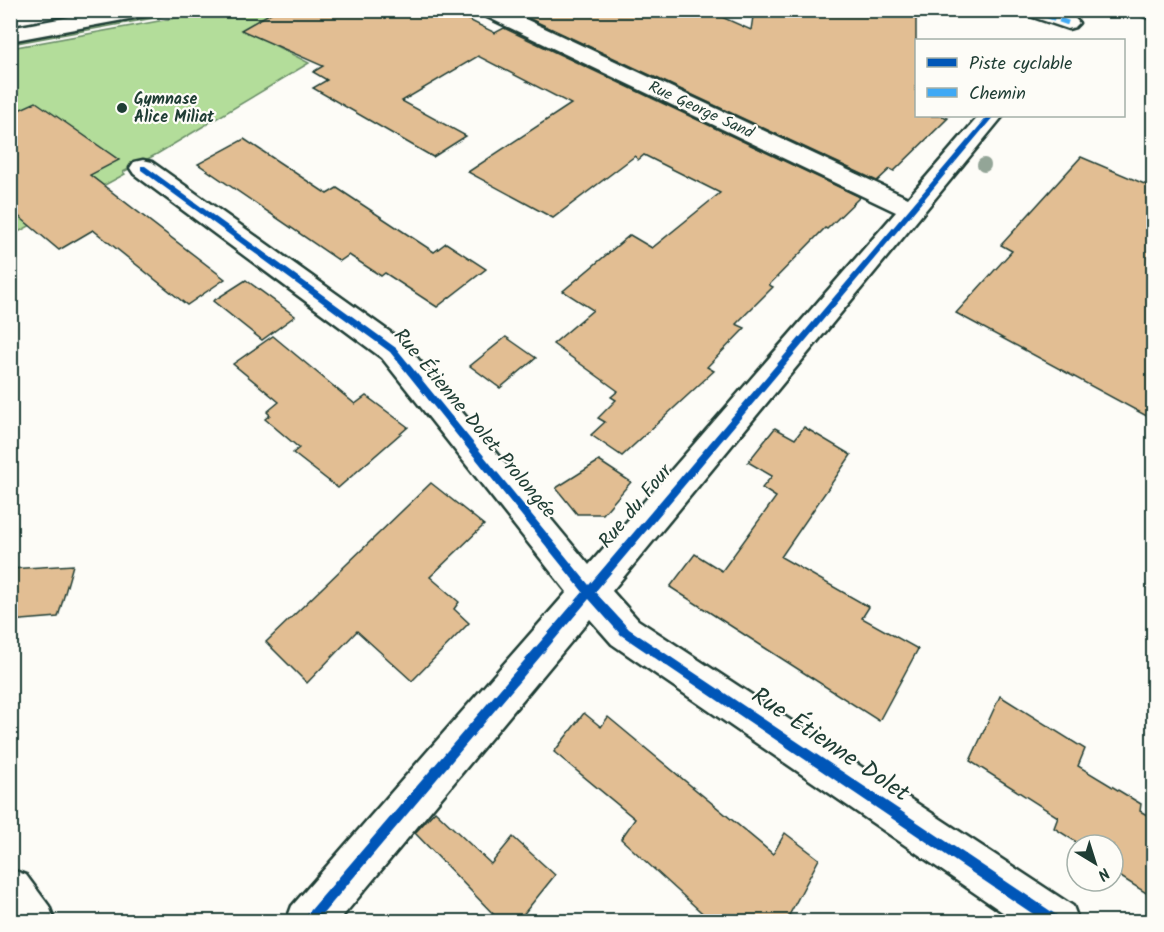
<svg xmlns="http://www.w3.org/2000/svg" width="1164" height="932" viewBox="0 0 1164 932" font-family="Kalam,sans-serif">
  <style>
    .green { fill: #b3dd9a; stroke: #698d67; stroke-width: 1.5 }
    .building { fill: #e2be93; stroke: #1f3d34; stroke-width: 1.5 }
    .lines { fill: none; stroke-linecap: round; stroke-linejoin: round }
    .lane-casing { stroke: #1f3d34; stroke-width: 4 }
    .street-casing { stroke: #1f3d34; stroke-width: 5 }
    .lane { fill: #fdfcf7; fill-rule: evenodd }
    .street { fill: #fdfcf7; fill-rule: evenodd }
    .quiet { stroke: #3fa9f5; stroke-width: 5; stroke-dasharray: 10 5; stroke-linecap: butt }
    .cycleway-casing { stroke: #fdfcf7; stroke-width: 4 }
    .cycleway { fill: #0057b8; fill-rule: evenodd }
    .tree { fill: #93a597 }
    .poi-dot { fill: #1f3d34; stroke: #fdfcf7; stroke-width: 2 }
    .labels { text-anchor: middle; dominant-baseline: central; stroke-width: 4.5; stroke-linejoin: round; paint-order: stroke }
    .far-poi-label { font-size: 16px; font-weight: bold; fill: #1f3d34; stroke: #fdfcf7; text-anchor: start }
    .far-street-label { font-size: 16px; fill: #1f3d34; stroke: #fdfcf7 }
    .street-label { font-size: 20px; fill: #1f3d34; stroke: #fdfcf7 }
    .near-street-label { font-size: 24px; fill: #1f3d34; stroke: #fdfcf7 }
  </style>
  <rect width="100%" height="100%" fill="#fdfcf7"/>
  <filter id="ink" filterUnits="userSpaceOnUse"><feTurbulence type="fractalNoise" baseFrequency=".0167" numOctaves="2"/><feDisplacementMap in="SourceGraphic" scale="12" xChannelSelector="R" yChannelSelector="G"/><feConvolveMatrix kernelMatrix="1 2 1 2 8 2 1 2 1" color-interpolation-filters="sRGB"/></filter>
  <g filter="url(#ink)">
    <g class="green">
      <polygon points="174,11 192,11 11,44 11,40"/>
      <polygon points="214,11 275,11 274,45 309,63 157,154 123,172 125,174 11,236 11,48"/>
    </g>
    <g class="building">
      <polygon points="276,10 449,10 495,33 504,28 860,197 827,229 825,228 769,285 773,287 736,324 745,328 707,367 714,371 622,456 591,435 605,422 598,418 616,400 611,397 618,391 553,344 593,310 563,291 630,235 652,248 720,193 644,155 638,160 635,156 553,218 468,172 571,104 478,56 402,101 466,136 433,157 313,88 327,80 313,72 323,66 241,30"/>
      <polygon points="533,10 706,10 751,30 754,10 916,10 916,116 942,116 948,118 894,171 890,169 877,181 524,16"/>
      <polygon points="36,102 119,160 90,175 225,279 187,305 93,230 59,250 10,209 10,114"/>
      <polygon points="244,139 327,194 337,188 434,252 446,243 486,269 437,307 385,273 381,276 349,255 340,261 198,164"/>
      <polygon points="1081,157 1154,188 1154,420 956,313 1012,251 1001,245"/>
      <polygon points="246,280 295,316 262,340 213,301"/>
      <polygon points="273,336 355,404 366,396 408,427 338,488 293,453 299,448 265,419 270,415 267,412 279,402 233,364"/>
      <polygon points="506,337 536,358 500,388 470,366"/>
      <polygon points="804,427 851,455 781,557 869,607 862,618 918,649 879,721 670,587 695,554 722,571 776,497 762,488 772,476 748,462 775,428 795,439"/>
      <polygon points="599,461 631,482 603,514 577,514 556,488"/>
      <polygon points="431,483 484,525 430,577 459,602 454,609 469,623 412,681 357,631 307,683 266,642"/>
      <polygon points="73,565 58,617 10,621 10,569"/>
      <polygon points="1000,696 1085,749 1078,766 1141,804 1140,811 1154,819 1154,898 1113,872 1113,845 1081,845 1054,828 1058,817 970,761"/>
      <polygon points="584,713 601,727 608,717 773,854 785,833 819,859 786,921 711,921 621,839 635,819 554,752"/>
      <polygon points="435,811 491,864 513,837 555,875 518,921 500,921 415,833"/>
    </g>
    <g class="lines">
      <g class="lane-casing">
        <polygon id="lane" points="1128,10 1145,10 1154,14 1154,21"/>
      </g>
      <g class="street-casing">
        <g id="street">
          <polygon points="108,10 155,10 152,14 145,16 10,41 10,28"/>
          <polygon points="478,10 506,10 908,198 979,116 1003,116 612,591 638,620 1073,906 1079,922 1017,922 612,644 590,619 338,922 286,922 292,906 567,592 382,358 134,174 130,168 134,162 143,160 152,162 404,342 589,565 896,212 481,14"/>
          <path d="M1021 10C1038 10 1068 7 1079 23L1075 27 1068 29 1024 14Z"/>
          <polygon points="10,869 26,875 49,906 55,922 10,922"/>
        </g>
      </g>
      <use href="#lane" class="lane"/>
      <use href="#street" class="street"/>
      <polyline class="quiet" points="1031,10 1068,23"/>
      <g class="cycleway-casing">
        <polygon id="cycleway" points="988,116 994,116 595,592 629,629 1061,918 1063,922 1045,922 621,635 589,599 316,922 302,922 304,918 583,592 390,352 141,170 141,166 145,166 396,348 589,585"/>
      </g>
      <use href="#cycleway" class="cycleway"/>
    </g>
    <circle class="tree" cx="984" cy="165" r="7"/>
  </g>
  <circle class="poi-dot" cx="122" cy="108" r="6"/>
  <g class="labels">
    <g class="far-poi-label">
      <text x="134" y="99">Gymnase<tspan x="134" dy="18">Alice Miliat</tspan></text>
    </g>
    <g class="far-street-label">
      <text transform="translate(701 110) rotate(25)">Rue George Sand</text>
    </g>
    <g class="street-label">
      <text transform="translate(474 424) rotate(50)">Rue Étienne Dolet Prolongée</text>
      <text transform="translate(636 507) rotate(-50)">Rue du Four</text>
    </g>
    <g class="near-street-label">
      <text transform="translate(830 745) rotate(34)">Rue Étienne Dolet</text>
    </g>
  </g>
  <rect width="1164" height="932" fill="none" stroke="#fdfcf7" stroke-width="36"/>
  <rect x="18" y="18" width="1128" height="896" fill="none" stroke="#1f3d34" stroke-width="2" filter="url(#ink)"/>
  <rect x="915" y="39" width="210" height="78" fill="#fdfcf7" stroke="#a4b0a9" stroke-width="1.5"/>
  <rect x="927" y="58" width="30" height="9" fill="#0057b8" stroke="#a4b0a9" stroke-width="1.5"/>
  <text x="969" y="69" font-size="18" fill="#1f3d34">Piste cyclable</text>
  <rect x="927" y="88" width="30" height="9" fill="#3fa9f5" stroke="#a4b0a9" stroke-width="1.5"/>
  <text x="969" y="99" font-size="18" fill="#1f3d34">Chemin</text>
  <g transform="translate(1095 863) rotate(142)"><circle r="28" fill="#fdfcf7" stroke="#a4b0a9" stroke-width="1.5"/>
  <path d="M0-4.5L10 22L0 15L-10 22Z" fill="#1f3d34"/>
  <text y="-9" font-size="16" font-weight="bold" text-anchor="middle" fill="#1f3d34">N</text>
  </g>
</svg>
